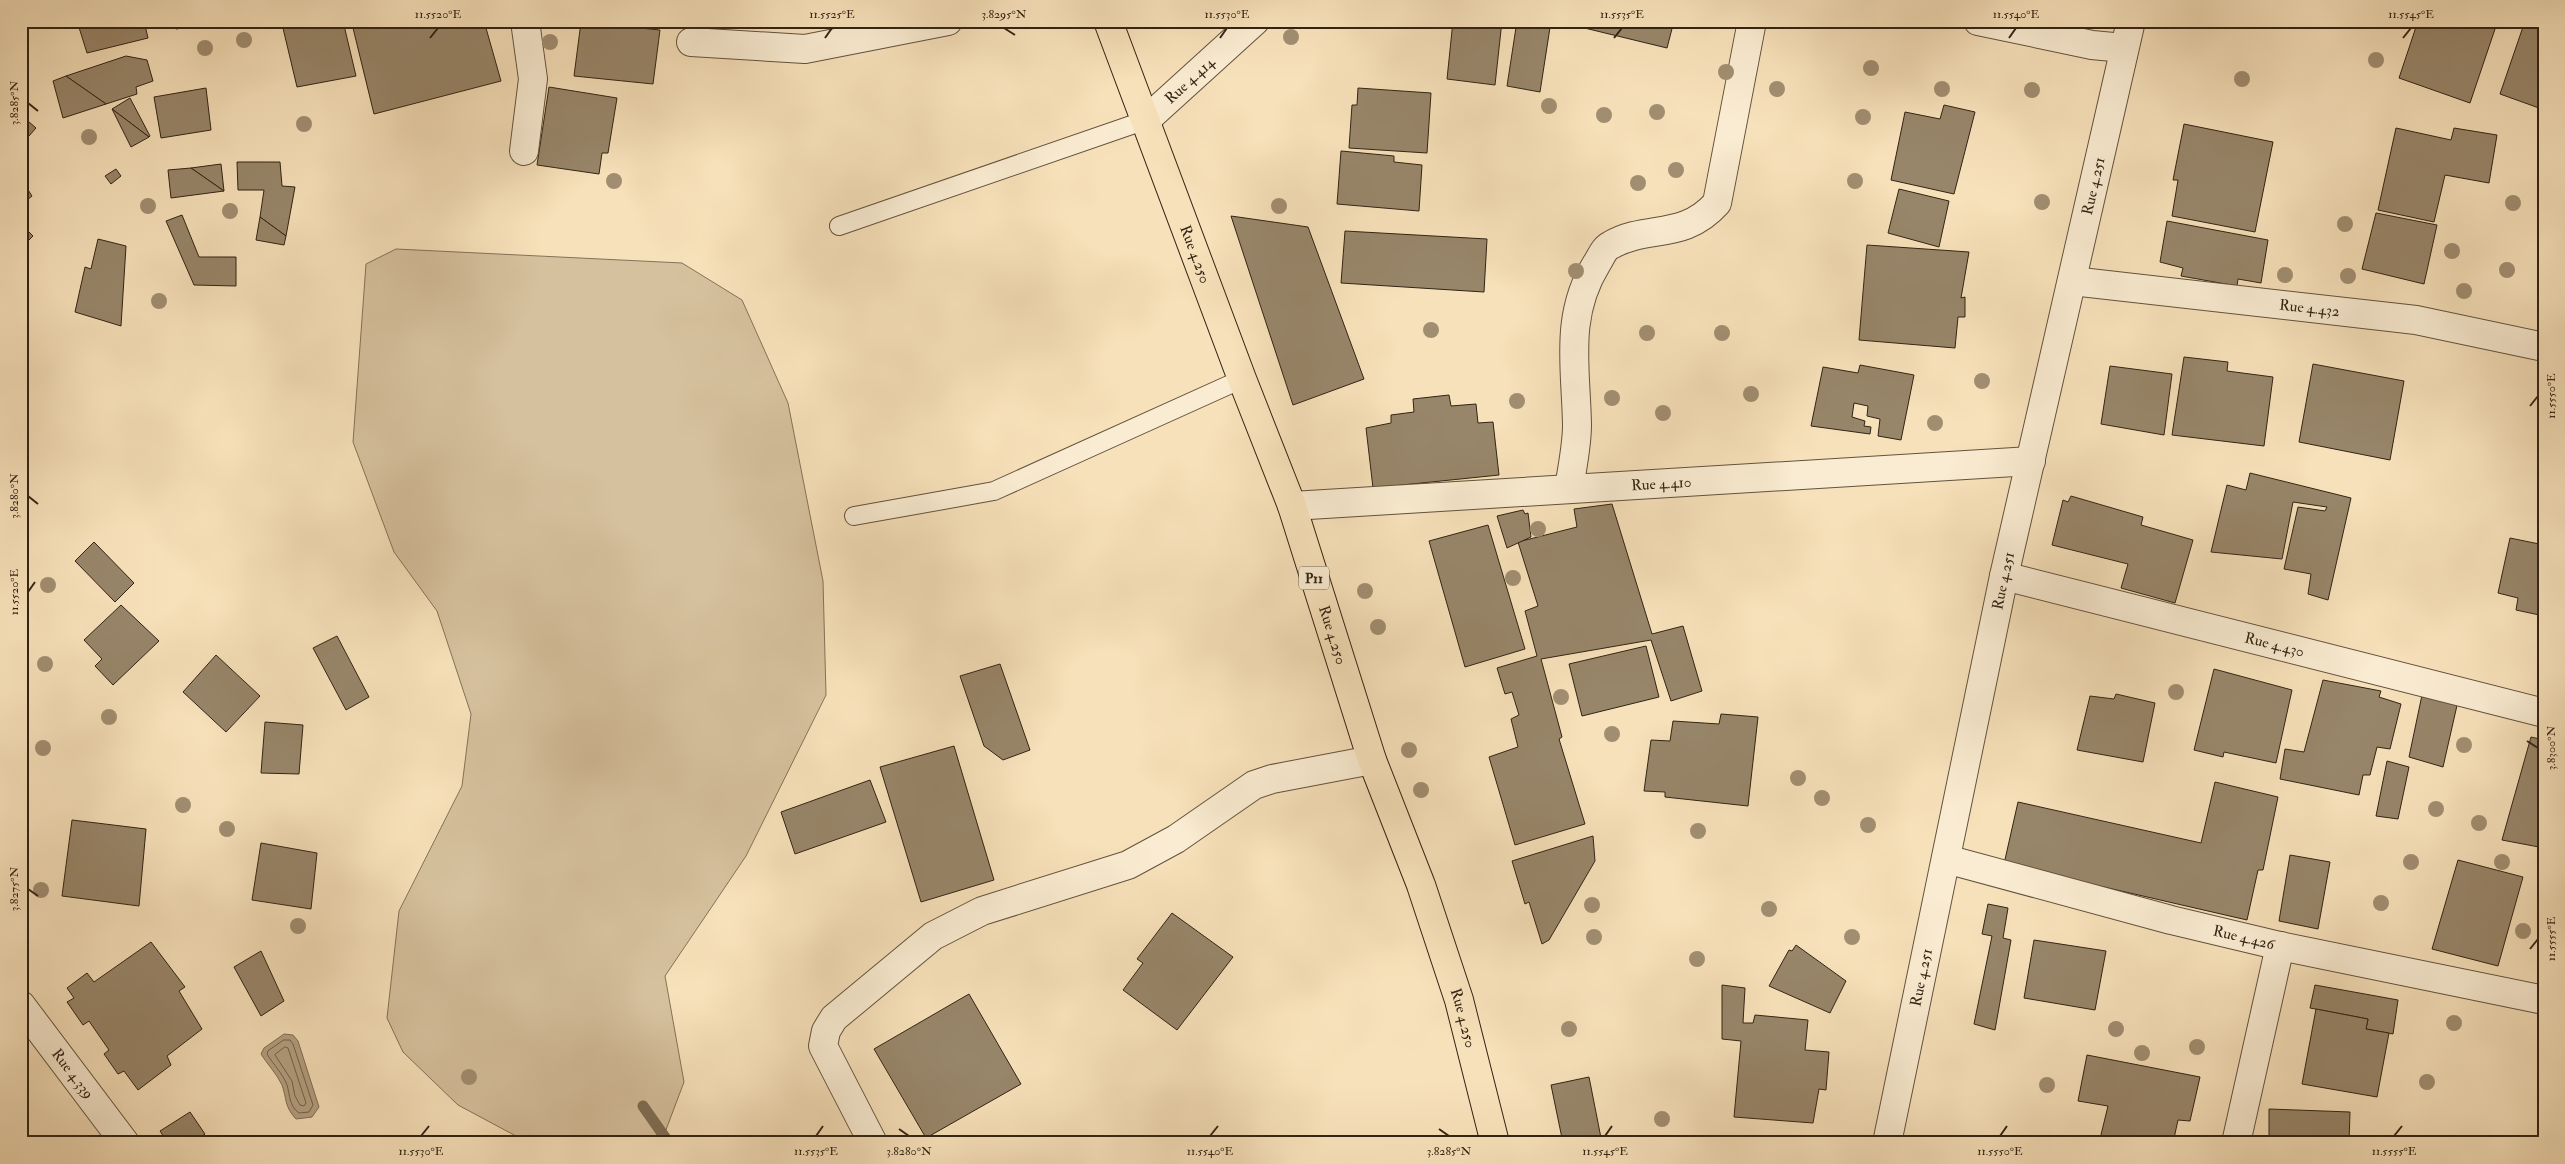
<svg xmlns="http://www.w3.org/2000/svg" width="2565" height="1164" viewBox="0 0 2565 1164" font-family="'IM FELL Double Pica',serif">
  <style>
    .green { fill: #d6c19e; stroke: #847258 }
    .water { fill: #b4a081; stroke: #806e55 }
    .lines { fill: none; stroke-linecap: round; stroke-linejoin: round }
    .shore { stroke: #73624a; stroke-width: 1 }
    .stream { stroke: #806e55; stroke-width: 11 }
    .building { fill: #98866a; stroke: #322313 }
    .service-casing { stroke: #63523d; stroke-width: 20 }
    .minor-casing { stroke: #63523d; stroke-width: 30 }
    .primary-casing { stroke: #322313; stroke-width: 30 }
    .service { stroke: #faecd2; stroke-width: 18 }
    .minor { stroke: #faecd2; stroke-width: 28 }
    .primary { stroke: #f7e1ba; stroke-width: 28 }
    .tree { fill: #a18e71 }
    .ticks { fill: none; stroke: #322313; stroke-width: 2 }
    .labels { text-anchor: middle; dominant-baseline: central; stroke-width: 4; stroke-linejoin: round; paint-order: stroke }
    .shield { fill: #faecd2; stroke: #6e5f4c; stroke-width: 1 }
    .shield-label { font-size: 14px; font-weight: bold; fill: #322313 }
    .street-label { font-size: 15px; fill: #322313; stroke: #faecd2 }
    .neatline { fill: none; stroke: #322313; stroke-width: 2 }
    .ticks-label { font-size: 12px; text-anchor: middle; fill: #322313 }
  </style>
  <rect width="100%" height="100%" fill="#f7e1ba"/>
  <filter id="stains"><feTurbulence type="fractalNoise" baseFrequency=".004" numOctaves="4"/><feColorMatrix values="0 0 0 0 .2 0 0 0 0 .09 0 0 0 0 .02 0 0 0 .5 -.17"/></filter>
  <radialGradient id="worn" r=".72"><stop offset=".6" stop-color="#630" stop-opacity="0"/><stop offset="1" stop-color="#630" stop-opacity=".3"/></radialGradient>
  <polygon class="green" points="396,249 682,263 742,300 788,403 823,581 826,695 746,856 665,976 684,1082 661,1143 529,1143 458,1105 403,1052 387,1018 399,911 462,786 471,714 437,611 394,552 353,442 366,264"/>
  <path class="water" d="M284 1034 293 1035 298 1041 319 1107 312 1117 296 1119C284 1106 287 1099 282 1085 277 1074 267 1064 261 1054L264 1048Z"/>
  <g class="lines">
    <g class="shore">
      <path d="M284 1040H290L293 1044 313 1105 309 1112 299 1113C289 1106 290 1095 287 1085 283 1074 273 1064 267 1054L268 1051Z"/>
      <polygon points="285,1047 288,1048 306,1103 304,1106 300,1105 295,1096 292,1081 275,1055"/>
    </g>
    <polyline class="stream" points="643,1106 669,1143"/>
  </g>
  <g class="building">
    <polygon points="77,21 144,21 148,38 87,53"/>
    <polygon points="174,21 226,21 176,29"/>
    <polygon points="294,21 343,21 356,76 297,87 282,24"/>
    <polygon points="377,21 484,21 501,81 374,114 353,28"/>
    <polygon points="1453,21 1502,21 1495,85 1447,79"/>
    <polygon points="1517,21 1551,21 1540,92 1507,86"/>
    <polygon points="1569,21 1674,21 1667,48 1568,24"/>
    <polygon points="2418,21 2472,21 2495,29 2470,103 2399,78"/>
    <polygon points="2525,21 2544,21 2544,96 2539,108 2500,94"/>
    <polygon points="581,22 660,30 653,84 574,76"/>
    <polygon points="126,56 147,60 153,81 136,87 137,94 106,104 66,76"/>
    <polygon points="66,76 106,104 63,118 53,81"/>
    <polygon points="549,87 617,98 608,153 602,153 599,174 537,165"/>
    <polygon points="206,88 211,130 161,138 154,97"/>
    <polygon points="1358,88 1431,93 1427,153 1349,148 1352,105 1357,105"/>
    <polygon points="130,98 150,136 149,137 112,109"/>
    <polygon points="1944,105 1975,112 1954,194 1891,180 1905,112 1940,119"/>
    <polygon points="112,109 149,137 131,147"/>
    <polygon points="21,115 36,128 21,145"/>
    <polygon points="2184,124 2273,142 2255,232 2172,216 2178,180 2173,180"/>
    <polygon points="2396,128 2451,140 2454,128 2497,135 2489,183 2445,175 2434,222 2378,210"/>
    <polygon points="1341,151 1394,156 1394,162 1422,165 1419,211 1337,204"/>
    <polygon points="237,162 280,162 282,186 295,187 286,236 260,217 264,190 238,190"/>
    <polygon points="221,164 224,191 191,168"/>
    <polygon points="191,168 224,191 171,198 168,170"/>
    <polygon points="116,169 121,176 111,184 105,176"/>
    <polygon points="21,179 32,196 21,205"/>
    <polygon points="1899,189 1949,201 1939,247 1888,233"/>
    <polygon points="2376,213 2437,225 2424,284 2362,269"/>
    <polygon points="182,215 199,257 236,257 236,286 194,285 166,221"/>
    <polygon points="1231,216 1308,227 1364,379 1293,405"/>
    <polygon points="260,217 286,236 284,245 256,240"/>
    <polygon points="2167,221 2268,240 2261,283 2238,279 2237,286 2181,276 2183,268 2160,262"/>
    <polygon points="21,224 33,236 21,248"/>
    <polygon points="1345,231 1487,239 1484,292 1341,283"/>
    <polygon points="98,239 126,246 121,326 75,312 85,267 91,269"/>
    <polygon points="1867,245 1969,252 1961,298 1965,297 1965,317 1958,317 1955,348 1859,340"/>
    <polygon points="2184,357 2228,362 2227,371 2273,377 2264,446 2172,435"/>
    <polygon points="2313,364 2404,381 2390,460 2299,442"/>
    <polygon points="1860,365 1914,375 1901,440 1878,436 1880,419 1867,416 1868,406 1854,403 1852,417 1865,421 1864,426 1871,427 1870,434 1811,426 1823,367 1858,373"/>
    <polygon points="2110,366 2172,374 2164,435 2101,424"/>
    <polygon points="1449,395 1451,406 1476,404 1478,423 1493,422 1499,475 1373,488 1366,428 1391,423 1391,415 1414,412 1413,399"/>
    <polygon points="2250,473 2351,498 2328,600 2308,594 2311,574 2284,569 2298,507 2325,511 2327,507 2293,502 2282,559 2211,552 2227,485 2246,490"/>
    <polygon points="2071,496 2143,517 2141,525 2193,540 2175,603 2121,588 2128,564 2052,545 2063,500 2068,502"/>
    <polygon points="1612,504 1652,634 1683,626 1702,691 1671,701 1651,640 1541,659 1562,737 1559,739 1585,824 1515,845 1489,757 1518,747 1511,719 1519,715 1512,692 1505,694 1497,668 1537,656 1525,611 1538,606 1518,542 1577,527 1574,509"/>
    <polygon points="1523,510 1525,514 1528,513 1531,537 1507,548 1497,516"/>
    <polygon points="1488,525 1525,649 1465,667 1429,541"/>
    <polygon points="2510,538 2544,545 2544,616 2516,610 2518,598 2498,593"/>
    <polygon points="94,542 134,583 115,602 75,561"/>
    <polygon points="121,605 159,641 113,685 95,666 102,659 84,640"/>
    <polygon points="337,636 369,697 346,710 313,648"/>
    <polygon points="1646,646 1659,697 1582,716 1569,664"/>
    <polygon points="216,655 260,696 226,732 183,692"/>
    <polygon points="1000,664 1030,750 1003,760 984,746 960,676"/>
    <polygon points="2214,669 2292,690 2276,763 2224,752 2223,757 2194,750"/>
    <polygon points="2323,680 2381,691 2379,697 2401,704 2390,749 2377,747 2370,775 2363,775 2359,795 2280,779 2285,749 2304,752"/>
    <polygon points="2116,694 2155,703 2143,762 2077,750 2090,696 2114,699"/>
    <polygon points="2422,695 2458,701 2443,767 2409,757"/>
    <polygon points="1721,714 1758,717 1748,806 1665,797 1665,792 1644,791 1651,740 1670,741 1673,721 1719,724"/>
    <polygon points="265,722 303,725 299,774 261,773"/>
    <polygon points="2531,737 2544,740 2544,848 2502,840"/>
    <polygon points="954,746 994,880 921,902 880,767"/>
    <polygon points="2387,761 2409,767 2398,819 2376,816"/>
    <polygon points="870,780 886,822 795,854 781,812"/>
    <polygon points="2215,782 2278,797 2263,870 2258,870 2247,920 2004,864 2018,802 2201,843"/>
    <polygon points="72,820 146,829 139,906 62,896"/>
    <polygon points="1593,836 1595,861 1549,940 1542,944 1529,902 1525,904 1512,861"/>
    <polygon points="261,843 317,853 311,909 252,900"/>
    <polygon points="2290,855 2330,862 2318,929 2279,921"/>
    <polygon points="2458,860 2523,877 2498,966 2432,949"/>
    <polygon points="1988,904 2008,908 2003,938 2011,940 1995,1030 1974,1024 1992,936 1982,934"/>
    <polygon points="1172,913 1233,957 1177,1030 1123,990 1143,963 1137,959"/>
    <polygon points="2034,940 2106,951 2095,1010 2024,998"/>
    <polygon points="151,942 185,987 179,991 202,1029 167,1056 171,1065 138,1090 124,1071 118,1074 104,1054 109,1050 89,1021 83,1025 67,1002 74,998 67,988 87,973 94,982"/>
    <polygon points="1796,945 1846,981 1830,1013 1769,986 1789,950 1792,951"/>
    <polygon points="261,951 284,1001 261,1016 234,967"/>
    <polygon points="1722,985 1745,988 1743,1023 1753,1023 1755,1015 1808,1020 1805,1050 1829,1052 1826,1090 1819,1089 1813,1123 1734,1117 1741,1041 1722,1039"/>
    <polygon points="2315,985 2398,1000 2393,1034 2366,1029 2368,1019 2310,1008"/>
    <polygon points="969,994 1021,1084 926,1138 874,1049"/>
    <polygon points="2316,1009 2368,1019 2366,1029 2389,1033 2377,1097 2302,1084"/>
    <polygon points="2087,1055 2200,1077 2190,1121 2178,1120 2173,1143 2099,1143 2108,1106 2078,1101"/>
    <polygon points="1589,1077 1602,1143 1563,1143 1551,1085"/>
    <polygon points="2269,1109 2350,1112 2349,1143 2269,1143"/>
    <polygon points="190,1112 205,1134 190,1143 168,1143 160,1131"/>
    <polygon points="967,1137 972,1143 959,1143"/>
    <polygon points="2544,1139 2544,1143 2521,1143"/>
  </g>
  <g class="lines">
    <g class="service-casing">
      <g id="service">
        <polyline points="839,226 1146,120"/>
        <polyline points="854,516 994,491 1242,379"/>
      </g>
    </g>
    <g class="minor-casing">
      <g id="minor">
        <polyline points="1978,21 2092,45 2124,48"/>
        <polyline points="691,42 805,49 948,21"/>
        <path id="s1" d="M1146 120 1255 21"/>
        <polyline points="524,151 533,79 525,21"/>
        <path id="s2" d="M2072 281 2416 320 2544 347"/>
        <path d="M1569 489C1572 468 1577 446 1577 425 1576 367 1564 316 1597 263 1601 257 1604 248 1611 245 1648 224 1683 241 1717 203L1752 21"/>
        <path id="s3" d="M1292 506 2031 461"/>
        <path id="s4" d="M2004 576 2544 713"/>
        <path id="s5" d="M1946 859 2171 920 2280 946 2544 1000"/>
        <path id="s6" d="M21 1005 125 1143"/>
        <polyline points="873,1143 823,1046 826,1031 834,1018 933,936 982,911 1128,865 1176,839 1254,785 1272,779 1372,760"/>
        <path id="s7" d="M1887 1143 2004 576 2131 21"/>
        <polyline points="2236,1143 2280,946"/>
      </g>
    </g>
    <g class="primary-casing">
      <g id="primary">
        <path id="s8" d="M1108 21 1242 379 1292 506 1372 760 1421 885 1459 1000 1495 1143"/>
      </g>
    </g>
    <use href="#service" class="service"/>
    <use href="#minor" class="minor"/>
    <use href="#primary" class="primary"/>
  </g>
  <g class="tree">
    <circle cx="1291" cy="37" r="8"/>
    <circle cx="244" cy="40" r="8"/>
    <circle cx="550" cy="42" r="8"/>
    <circle cx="205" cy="48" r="8"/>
    <circle cx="2376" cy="60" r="8"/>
    <circle cx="1871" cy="68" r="8"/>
    <circle cx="1726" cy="72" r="8"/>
    <circle cx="2242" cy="79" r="8"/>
    <circle cx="1777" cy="89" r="8"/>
    <circle cx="1942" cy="89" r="8"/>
    <circle cx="2032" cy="90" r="8"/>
    <circle cx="1549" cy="106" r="8"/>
    <circle cx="1657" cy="112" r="8"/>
    <circle cx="1604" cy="115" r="8"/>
    <circle cx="1863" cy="117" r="8"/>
    <circle cx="304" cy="124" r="8"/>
    <circle cx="89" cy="137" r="8"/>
    <circle cx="1676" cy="170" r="8"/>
    <circle cx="614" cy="181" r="8"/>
    <circle cx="1855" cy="181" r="8"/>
    <circle cx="1638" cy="183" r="8"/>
    <circle cx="2042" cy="202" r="8"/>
    <circle cx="2513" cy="203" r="8"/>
    <circle cx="148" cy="206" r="8"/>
    <circle cx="1279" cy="206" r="8"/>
    <circle cx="230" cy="211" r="8"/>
    <circle cx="2345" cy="224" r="8"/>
    <circle cx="2452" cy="251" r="8"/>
    <circle cx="2507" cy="270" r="8"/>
    <circle cx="1576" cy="271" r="8"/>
    <circle cx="2285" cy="275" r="8"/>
    <circle cx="2348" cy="276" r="8"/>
    <circle cx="2464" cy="291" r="8"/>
    <circle cx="159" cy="301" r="8"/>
    <circle cx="1431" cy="330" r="8"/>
    <circle cx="1647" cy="333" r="8"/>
    <circle cx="1722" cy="333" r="8"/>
    <circle cx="1982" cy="381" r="8"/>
    <circle cx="1751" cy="394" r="8"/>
    <circle cx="1612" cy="398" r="8"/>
    <circle cx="1517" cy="401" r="8"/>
    <circle cx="1663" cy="413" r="8"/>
    <circle cx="1935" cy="423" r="8"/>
    <circle cx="1538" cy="529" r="8"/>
    <circle cx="1513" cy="578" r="8"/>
    <circle cx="48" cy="585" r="8"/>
    <circle cx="1365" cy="591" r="8"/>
    <circle cx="1378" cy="627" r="8"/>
    <circle cx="45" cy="664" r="8"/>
    <circle cx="2176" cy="692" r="8"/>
    <circle cx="1561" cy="697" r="8"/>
    <circle cx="109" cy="717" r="8"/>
    <circle cx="1612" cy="734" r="8"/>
    <circle cx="2464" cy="745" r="8"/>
    <circle cx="43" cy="748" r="8"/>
    <circle cx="1409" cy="750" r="8"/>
    <circle cx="1798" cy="778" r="8"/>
    <circle cx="1421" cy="790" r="8"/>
    <circle cx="1822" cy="798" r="8"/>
    <circle cx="183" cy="805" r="8"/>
    <circle cx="2436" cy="809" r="8"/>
    <circle cx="2479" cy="823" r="8"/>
    <circle cx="1868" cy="825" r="8"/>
    <circle cx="227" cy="829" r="8"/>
    <circle cx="1698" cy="831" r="8"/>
    <circle cx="2411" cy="862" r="8"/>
    <circle cx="2502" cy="862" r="8"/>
    <circle cx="41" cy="890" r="8"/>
    <circle cx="2381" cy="903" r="8"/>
    <circle cx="1592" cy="905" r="8"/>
    <circle cx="1769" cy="909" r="8"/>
    <circle cx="298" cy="926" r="8"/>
    <circle cx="2523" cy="931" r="8"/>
    <circle cx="1594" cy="937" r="8"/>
    <circle cx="1852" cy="937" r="8"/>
    <circle cx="1697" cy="959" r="8"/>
    <circle cx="2454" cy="1023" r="8"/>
    <circle cx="1569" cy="1029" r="8"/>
    <circle cx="2116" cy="1029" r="8"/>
    <circle cx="2197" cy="1047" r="8"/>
    <circle cx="2142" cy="1053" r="8"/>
    <circle cx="469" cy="1077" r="8"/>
    <circle cx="2427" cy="1082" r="8"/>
    <circle cx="2047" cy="1085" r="8"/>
    <circle cx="1662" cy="1119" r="8"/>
  </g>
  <path class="ticks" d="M1004 28 1015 35M430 38 438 28M825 38 832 28M1220 38 1227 28M1614 38 1622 28M2009 38 2016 28M2403 38 2411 28M28 103 38 111M2530 406 2538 396M28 496 38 504M28 592 35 582M2527 741 2538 748M28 889 38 896M2530 949 2538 939M899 1129 909 1136M1439 1129 1449 1136M421 1136 429 1126M816 1136 823 1126M1210 1136 1218 1126M1605 1136 1612 1126M2000 1136 2007 1126M2394 1136 2402 1126"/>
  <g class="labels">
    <rect class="shield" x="1299" y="566.5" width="30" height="23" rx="4"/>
    <g class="shield-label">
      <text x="1314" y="578">P11</text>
    </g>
    <g class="street-label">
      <text stroke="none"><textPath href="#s1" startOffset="59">Rue 4.414</textPath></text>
      <text stroke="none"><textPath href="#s7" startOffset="979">Rue 4.251</textPath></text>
      <text stroke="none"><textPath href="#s8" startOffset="249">Rue 4.250</textPath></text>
      <text stroke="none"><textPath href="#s2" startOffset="239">Rue 4.432</textPath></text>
      <text stroke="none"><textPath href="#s3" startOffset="370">Rue 4.410</textPath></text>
      <text stroke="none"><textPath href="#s7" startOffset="574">Rue 4.251</textPath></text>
      <text stroke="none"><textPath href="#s8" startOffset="654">Rue 4.250</textPath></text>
      <text stroke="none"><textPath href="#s4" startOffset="279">Rue 4.430</textPath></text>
      <text stroke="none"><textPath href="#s5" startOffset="308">Rue 4.426</textPath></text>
      <text stroke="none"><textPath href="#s7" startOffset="169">Rue 4.251</textPath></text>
      <text stroke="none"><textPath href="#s8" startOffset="1059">Rue 4.250</textPath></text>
      <text stroke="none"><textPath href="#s6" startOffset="86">Rue 4.339</textPath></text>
    </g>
  </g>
  <rect width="2565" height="1164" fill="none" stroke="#f7e1ba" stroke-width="55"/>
  <rect x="28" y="28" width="2510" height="1108" class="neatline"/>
  <g class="ticks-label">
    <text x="438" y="18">11.5520°E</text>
    <text x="832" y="18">11.5525°E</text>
    <text x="1004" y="18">3.8295°N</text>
    <text x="1227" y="18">11.5530°E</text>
    <text x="1622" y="18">11.5535°E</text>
    <text x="2016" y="18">11.5540°E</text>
    <text x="2411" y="18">11.5545°E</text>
    <text transform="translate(14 103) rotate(-90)" y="4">3.8285°N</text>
    <text transform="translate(2551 396) rotate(-90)" y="4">11.5550°E</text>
    <text transform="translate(14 496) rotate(-90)" y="4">3.8280°N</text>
    <text transform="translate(14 592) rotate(-90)" y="4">11.5520°E</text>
    <text transform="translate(2551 748) rotate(-90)" y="4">3.8300°N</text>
    <text transform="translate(14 889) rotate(-90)" y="4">3.8275°N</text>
    <text transform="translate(2551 939) rotate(-90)" y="4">11.5555°E</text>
    <text x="421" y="1155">11.5530°E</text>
    <text x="816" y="1155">11.5535°E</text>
    <text x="909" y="1155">3.8280°N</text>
    <text x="1210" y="1155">11.5540°E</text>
    <text x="1449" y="1155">3.8285°N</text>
    <text x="1605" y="1155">11.5545°E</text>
    <text x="2000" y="1155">11.5550°E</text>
    <text x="2394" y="1155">11.5555°E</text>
  </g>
  <rect width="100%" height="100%" filter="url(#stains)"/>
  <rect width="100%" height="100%" fill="url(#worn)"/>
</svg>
